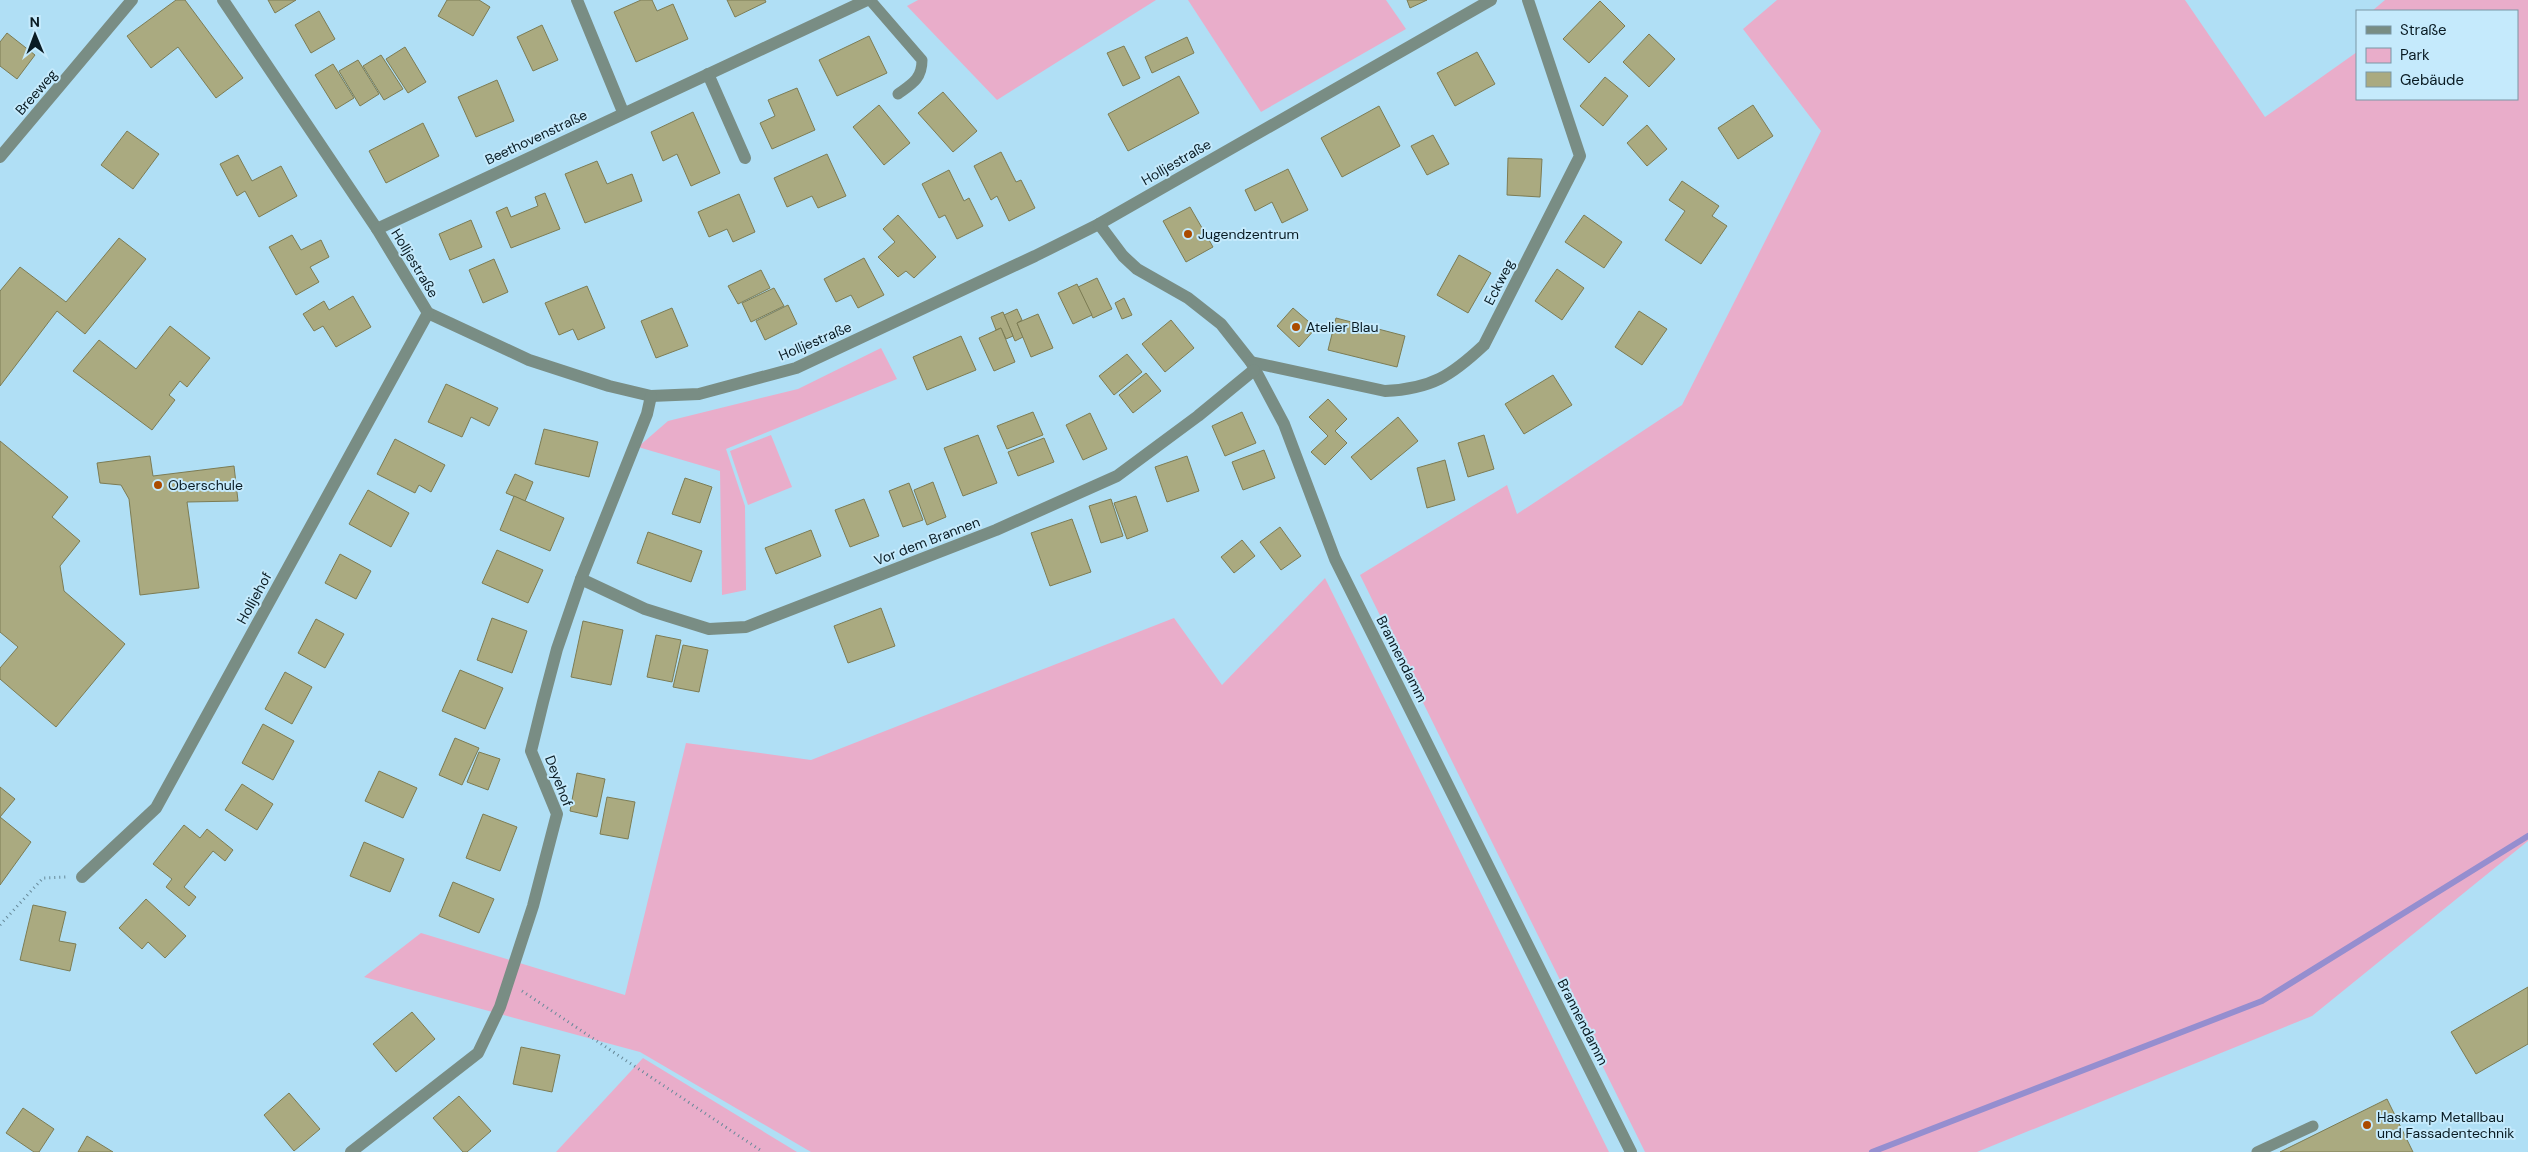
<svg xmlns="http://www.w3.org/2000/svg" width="2528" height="1152" viewBox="0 0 2528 1152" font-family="'DM Sans',sans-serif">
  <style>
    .green { fill: #e9adca }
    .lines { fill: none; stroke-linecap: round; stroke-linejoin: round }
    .stream { stroke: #958ecf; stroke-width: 6 }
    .building { fill: #aaaa80; stroke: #7c7c54 }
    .path { stroke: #678999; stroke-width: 3; stroke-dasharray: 1 4; stroke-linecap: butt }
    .lane { stroke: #798d84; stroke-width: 11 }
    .street { stroke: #798d84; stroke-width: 12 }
    .poi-dot { fill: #ab4b00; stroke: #c5eafc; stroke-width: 2 }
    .labels { text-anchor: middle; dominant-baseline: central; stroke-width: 4; stroke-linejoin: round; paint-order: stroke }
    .street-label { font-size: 14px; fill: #091b23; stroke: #c5eafc }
    .poi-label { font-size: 14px; fill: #091b23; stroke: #c5eafc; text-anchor: start }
  </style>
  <rect width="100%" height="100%" fill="#b0dff5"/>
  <g class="green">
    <polygon points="918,0 1156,0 997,100 907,6"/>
    <polygon points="1188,0 1386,0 1406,29 1261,112"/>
    <polygon points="1777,0 2185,0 2265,117 2357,52 2357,99 2517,99 2517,11 2372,11 2385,0 2528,0 2528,841 2312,1016 1977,1152 1645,1152 1360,575 1507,485 1517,514 1682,405 1821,131 1743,29"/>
    <polygon points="881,348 897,379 726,449 745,506 746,590 722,595 720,471 638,447 668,421 798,389"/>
    <polygon points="771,435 792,487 748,505 730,451"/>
    <polygon points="1325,578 1609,1152 811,1152 640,1052 364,977 421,933 625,995 686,743 811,760 1174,618 1222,685"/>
    <polygon points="643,1058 797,1152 556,1152"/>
  </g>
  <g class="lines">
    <polyline class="stream" points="1872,1152 2262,1001 2528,836"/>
  </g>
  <g class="building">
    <polygon points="176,0 185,0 243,78 216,98 178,47 151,68 127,36"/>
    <polygon points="268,0 296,0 275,13"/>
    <polygon points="447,0 479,0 490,7 473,36 438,16"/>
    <polygon points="641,0 652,0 657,11 673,4 688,39 636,62 614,12"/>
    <polygon points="727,0 765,0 766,2 735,17"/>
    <polygon points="1407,0 1427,0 1410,8"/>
    <polygon points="1600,1 1625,26 1589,63 1563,39"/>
    <polygon points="319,11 335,39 311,53 295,25"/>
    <polygon points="542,25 558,60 533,71 517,37"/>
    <polygon points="7,33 35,55 17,79 0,66 0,42"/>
    <polygon points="1649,34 1675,59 1649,87 1623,62"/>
    <polygon points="869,36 887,73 837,96 819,60"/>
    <polygon points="1187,37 1194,53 1152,73 1145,57"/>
    <polygon points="1124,46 1140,78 1123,86 1107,53"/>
    <polygon points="405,47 426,82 408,93 386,59"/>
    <polygon points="1477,52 1495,84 1455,106 1437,73"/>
    <polygon points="381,55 403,89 384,100 363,66"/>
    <polygon points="358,60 379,94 360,106 339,71"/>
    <polygon points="333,64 354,98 336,109 315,75"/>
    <polygon points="1179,76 1199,113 1128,151 1108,114"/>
    <polygon points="1605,77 1628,96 1603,126 1580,106"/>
    <polygon points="497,80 514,121 476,137 458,97"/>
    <polygon points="797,88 815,130 772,149 760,123 775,116 768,100"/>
    <polygon points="943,92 977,131 953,152 918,113"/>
    <polygon points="879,105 910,143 884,165 853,127"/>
    <polygon points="1753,105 1773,136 1738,159 1718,128"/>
    <polygon points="1379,106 1400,146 1342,177 1321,138"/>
    <polygon points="693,112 720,173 691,186 677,154 663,161 651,132"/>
    <polygon points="423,123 439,156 386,183 369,151"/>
    <polygon points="1647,125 1667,149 1647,166 1627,143"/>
    <polygon points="127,131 159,154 133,189 101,165"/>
    <polygon points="1433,135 1449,164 1427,175 1411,146"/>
    <polygon points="1001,152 1016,182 1021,180 1035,208 1009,221 997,196 991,200 974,166"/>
    <polygon points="827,154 846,196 818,208 812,196 787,207 774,178"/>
    <polygon points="238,155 252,181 281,166 297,196 259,217 245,191 237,196 220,164"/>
    <polygon points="1508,158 1542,159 1540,197 1507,195"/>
    <polygon points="597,161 607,184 632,174 642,201 585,223 565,174"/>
    <polygon points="1288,169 1308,210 1282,223 1272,202 1255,211 1245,190"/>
    <polygon points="949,170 964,201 969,198 983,226 957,239 945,215 939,218 922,184"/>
    <polygon points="1682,181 1719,206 1712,216 1727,226 1701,264 1665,240 1685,211 1669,200"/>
    <polygon points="545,193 560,229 511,248 496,212 507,207 511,217 538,206 535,197"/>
    <polygon points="739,194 755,232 733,242 727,229 709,237 698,212"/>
    <polygon points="1190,207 1213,247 1186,262 1163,221"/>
    <polygon points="898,215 936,257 914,278 906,271 898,277 878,257 895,242 883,229"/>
    <polygon points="1584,215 1622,242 1604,268 1565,242"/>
    <polygon points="471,220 482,247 450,260 439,234"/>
    <polygon points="292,235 301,250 321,240 329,257 310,267 319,282 296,295 269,247"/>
    <polygon points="119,238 146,259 85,334 57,311 0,386 0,291 20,267 66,302"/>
    <polygon points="1459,255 1491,273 1468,313 1437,295"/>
    <polygon points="864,258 884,295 858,308 851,295 836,302 824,279"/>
    <polygon points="494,259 508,292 483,303 469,270"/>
    <polygon points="1557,269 1584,288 1562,320 1535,301"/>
    <polygon points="761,270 770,288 738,304 728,286"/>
    <polygon points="1097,278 1112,309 1093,318 1078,287"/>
    <polygon points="1077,284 1092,315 1073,324 1058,293"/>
    <polygon points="587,286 605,328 578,340 573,329 559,335 545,303"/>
    <polygon points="774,288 784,306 751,322 742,303"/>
    <polygon points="353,296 371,327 336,347 323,326 314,331 303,314 324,301 329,310"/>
    <polygon points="1124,298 1132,315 1122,319 1115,303"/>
    <polygon points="788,305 797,324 765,340 756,321"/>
    <polygon points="672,308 688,346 656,358 641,321"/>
    <polygon points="1293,308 1316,328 1299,347 1277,326"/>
    <polygon points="1017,309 1022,320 1017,323 1023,337 1015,341 1004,315"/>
    <polygon points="1639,311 1667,329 1642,365 1615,347"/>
    <polygon points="1003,312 1013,336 1006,339 1001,328 996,330 991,317"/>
    <polygon points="1038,314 1053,348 1031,357 1017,323"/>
    <polygon points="1336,318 1405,336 1397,367 1328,350"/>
    <polygon points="1171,320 1194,348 1165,372 1142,344"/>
    <polygon points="170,326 210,358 187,387 180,381 169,395 175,400 152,430 73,371 99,340 136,369"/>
    <polygon points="1001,328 1015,362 994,371 979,338"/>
    <polygon points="961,336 976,370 927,390 913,357"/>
    <polygon points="1127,354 1142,372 1114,395 1099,376"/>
    <polygon points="1146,373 1161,391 1133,413 1119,395"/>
    <polygon points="1553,375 1572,405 1524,434 1505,404"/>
    <polygon points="446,384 498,408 489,426 471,417 462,437 428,422"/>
    <polygon points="1328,399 1347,419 1335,431 1347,443 1325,465 1311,452 1328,436 1309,417"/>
    <polygon points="1033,412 1043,435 1007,449 997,426"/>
    <polygon points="1242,412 1256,443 1225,456 1212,426"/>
    <polygon points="1090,413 1107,449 1083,460 1066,425"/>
    <polygon points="1398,417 1418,441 1371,480 1351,457"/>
    <polygon points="544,429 598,442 589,477 535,464"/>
    <polygon points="978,435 997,483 963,496 944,448"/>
    <polygon points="1484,435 1494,469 1468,477 1458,443"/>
    <polygon points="1044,438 1054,462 1018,476 1008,452"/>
    <polygon points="395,439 445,465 431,492 419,485 415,493 377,474"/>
    <polygon points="0,441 68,497 52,517 80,541 60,566 64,591 125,644 56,727 0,679 0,668 18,647 0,632"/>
    <polygon points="1264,450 1275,478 1243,490 1232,462"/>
    <polygon points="150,456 153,476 234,466 238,501 187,502 199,588 140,595 129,499 121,485 100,483 97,463"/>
    <polygon points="1187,456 1199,491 1167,502 1155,467"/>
    <polygon points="1445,460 1455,500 1427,508 1417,468"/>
    <polygon points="515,474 533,482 525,501 506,493"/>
    <polygon points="685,478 712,487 700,523 672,514"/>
    <polygon points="933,482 946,517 927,525 914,490"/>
    <polygon points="909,483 923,520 903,527 889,491"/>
    <polygon points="368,490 409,513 391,547 349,524"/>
    <polygon points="514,496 564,518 550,551 500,530"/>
    <polygon points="1136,496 1148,531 1127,539 1114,503"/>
    <polygon points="864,499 879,536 850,547 835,510"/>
    <polygon points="1111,499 1123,536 1101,543 1089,506"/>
    <polygon points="1072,519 1091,572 1050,586 1031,533"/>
    <polygon points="1280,527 1301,556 1281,570 1260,542"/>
    <polygon points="811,530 821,556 776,574 765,548"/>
    <polygon points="648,532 702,551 691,582 637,563"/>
    <polygon points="1242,540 1255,556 1234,573 1221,557"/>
    <polygon points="497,550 543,570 528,603 482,583"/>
    <polygon points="340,554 371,571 356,599 325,583"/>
    <polygon points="881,608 895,646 848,663 834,626"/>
    <polygon points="492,618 527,631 512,673 477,660"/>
    <polygon points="316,619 344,634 325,668 298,653"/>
    <polygon points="583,621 623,630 611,685 571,677"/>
    <polygon points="656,635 681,640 672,682 647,677"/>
    <polygon points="683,645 708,650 699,692 673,687"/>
    <polygon points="460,670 503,688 485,729 442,711"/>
    <polygon points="285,672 312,687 292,724 265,709"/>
    <polygon points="263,724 294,741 273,780 242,763"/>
    <polygon points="455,738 479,748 462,785 439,775"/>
    <polygon points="479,752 500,759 488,790 467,782"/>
    <polygon points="379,771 417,788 403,818 365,801"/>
    <polygon points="577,773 605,779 597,817 570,811"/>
    <polygon points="242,784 273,804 257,830 225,810"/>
    <polygon points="0,787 15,799 0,817 31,842 0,885"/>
    <polygon points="607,797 635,802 628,839 600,834"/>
    <polygon points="483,814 517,827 500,871 466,858"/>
    <polygon points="184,825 200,838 207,829 233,850 225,861 213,851 184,887 196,897 189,906 166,887 172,879 153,864"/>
    <polygon points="364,842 404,859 390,892 350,876"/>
    <polygon points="453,882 494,899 479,933 439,916"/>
    <polygon points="146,899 186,936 165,958 148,942 142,949 119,928"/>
    <polygon points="33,905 66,912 59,941 76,944 70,971 20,960"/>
    <polygon points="2528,987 2528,1044 2476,1074 2451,1032"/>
    <polygon points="412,1012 435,1039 396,1072 373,1044"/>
    <polygon points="521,1047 560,1055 552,1092 513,1084"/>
    <polygon points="289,1093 320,1129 294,1151 264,1115"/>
    <polygon points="459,1096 491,1131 467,1152 463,1152 433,1118"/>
    <polygon points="2387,1099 2413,1152 2280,1152"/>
    <polygon points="23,1108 54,1129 39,1152 34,1152 6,1133"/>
    <polygon points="87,1136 113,1152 78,1152"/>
  </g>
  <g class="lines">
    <g class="path">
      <polyline points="0,925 43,878 66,877"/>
      <polyline points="522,991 763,1152"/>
    </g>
    <g class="lane">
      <path d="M870 0 922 60C922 79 912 84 898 94"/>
      <polyline points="2257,1152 2313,1126"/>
    </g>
    <g class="street">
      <polyline points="223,0 377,229 428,313 529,360 609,386 651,396 699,394 796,368 1035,256 1099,224 1491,0"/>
      <polyline points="577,0 623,112"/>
      <polyline points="708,74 745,158"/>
      <polyline points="0,157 132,0"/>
      <polyline points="1099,224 1123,256 1137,269 1188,298 1221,324 1251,362 1284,424 1335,559 1631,1152"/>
      <polyline points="377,229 867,0"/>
      <path d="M1251 362 1385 391C1431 389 1451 376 1484 345L1580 156 1528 0"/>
      <polyline points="581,579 645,609 709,629 746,627 996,530 1117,476 1198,416 1254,370"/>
      <polyline points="82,877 156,808 428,313"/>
      <polyline points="351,1152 478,1053 500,1007 533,906 557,814 531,751 543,702 557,649 581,579 647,414 651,396"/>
    </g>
  </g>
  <g class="poi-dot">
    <circle cx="1188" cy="234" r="5"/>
    <circle cx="1296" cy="327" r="5"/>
    <circle cx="158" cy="485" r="5"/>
    <circle cx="2367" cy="1125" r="5"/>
  </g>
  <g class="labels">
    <g class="street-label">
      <text transform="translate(36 92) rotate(-49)">Breeweg</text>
      <text transform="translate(536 137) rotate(-25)">Beethovenstraße</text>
      <text transform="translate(1176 162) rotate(-30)">Holljestraße</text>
      <text transform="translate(415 263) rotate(59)">Holljestraße</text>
      <text transform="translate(1499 282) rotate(-63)">Eckweg</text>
      <text transform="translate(815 341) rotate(-23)">Holljestraße</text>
      <text transform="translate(927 541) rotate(-21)">Vor dem Brannen</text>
      <text transform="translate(254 598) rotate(-61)">Holljehof</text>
      <text transform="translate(1402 659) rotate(63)">Brannendamm</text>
      <text transform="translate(559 781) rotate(69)">Deyehof</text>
      <text transform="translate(1583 1022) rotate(63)">Brannendamm</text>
    </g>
    <g class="poi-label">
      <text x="1198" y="234">Jugendzentrum</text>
      <text x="1306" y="327">Atelier Blau</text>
      <text x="168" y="485">Oberschule</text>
      <text x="2377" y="1117">Haskamp Metallbau<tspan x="2377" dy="16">und Fassadentechnik</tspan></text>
    </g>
  </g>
  <rect x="2356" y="10" width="162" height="90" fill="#c5eafc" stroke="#7a97a5"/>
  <rect x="2366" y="26" width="25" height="8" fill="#798d84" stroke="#7a97a5"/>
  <text x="2400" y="35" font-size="15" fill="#091b23">Straße</text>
  <rect x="2366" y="48" width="25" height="15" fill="#e9adca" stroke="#7a97a5"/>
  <text x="2400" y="60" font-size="15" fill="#091b23">Park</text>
  <rect x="2366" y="72" width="25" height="15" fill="#aaaa80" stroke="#7a97a5"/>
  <text x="2400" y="85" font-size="15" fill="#091b23">Gebäude</text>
  <g transform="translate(35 35) rotate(359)" stroke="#c5eafc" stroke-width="4" paint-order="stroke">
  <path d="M0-4L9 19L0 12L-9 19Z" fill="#091b23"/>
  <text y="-8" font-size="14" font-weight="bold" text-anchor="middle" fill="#091b23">N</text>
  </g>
</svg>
